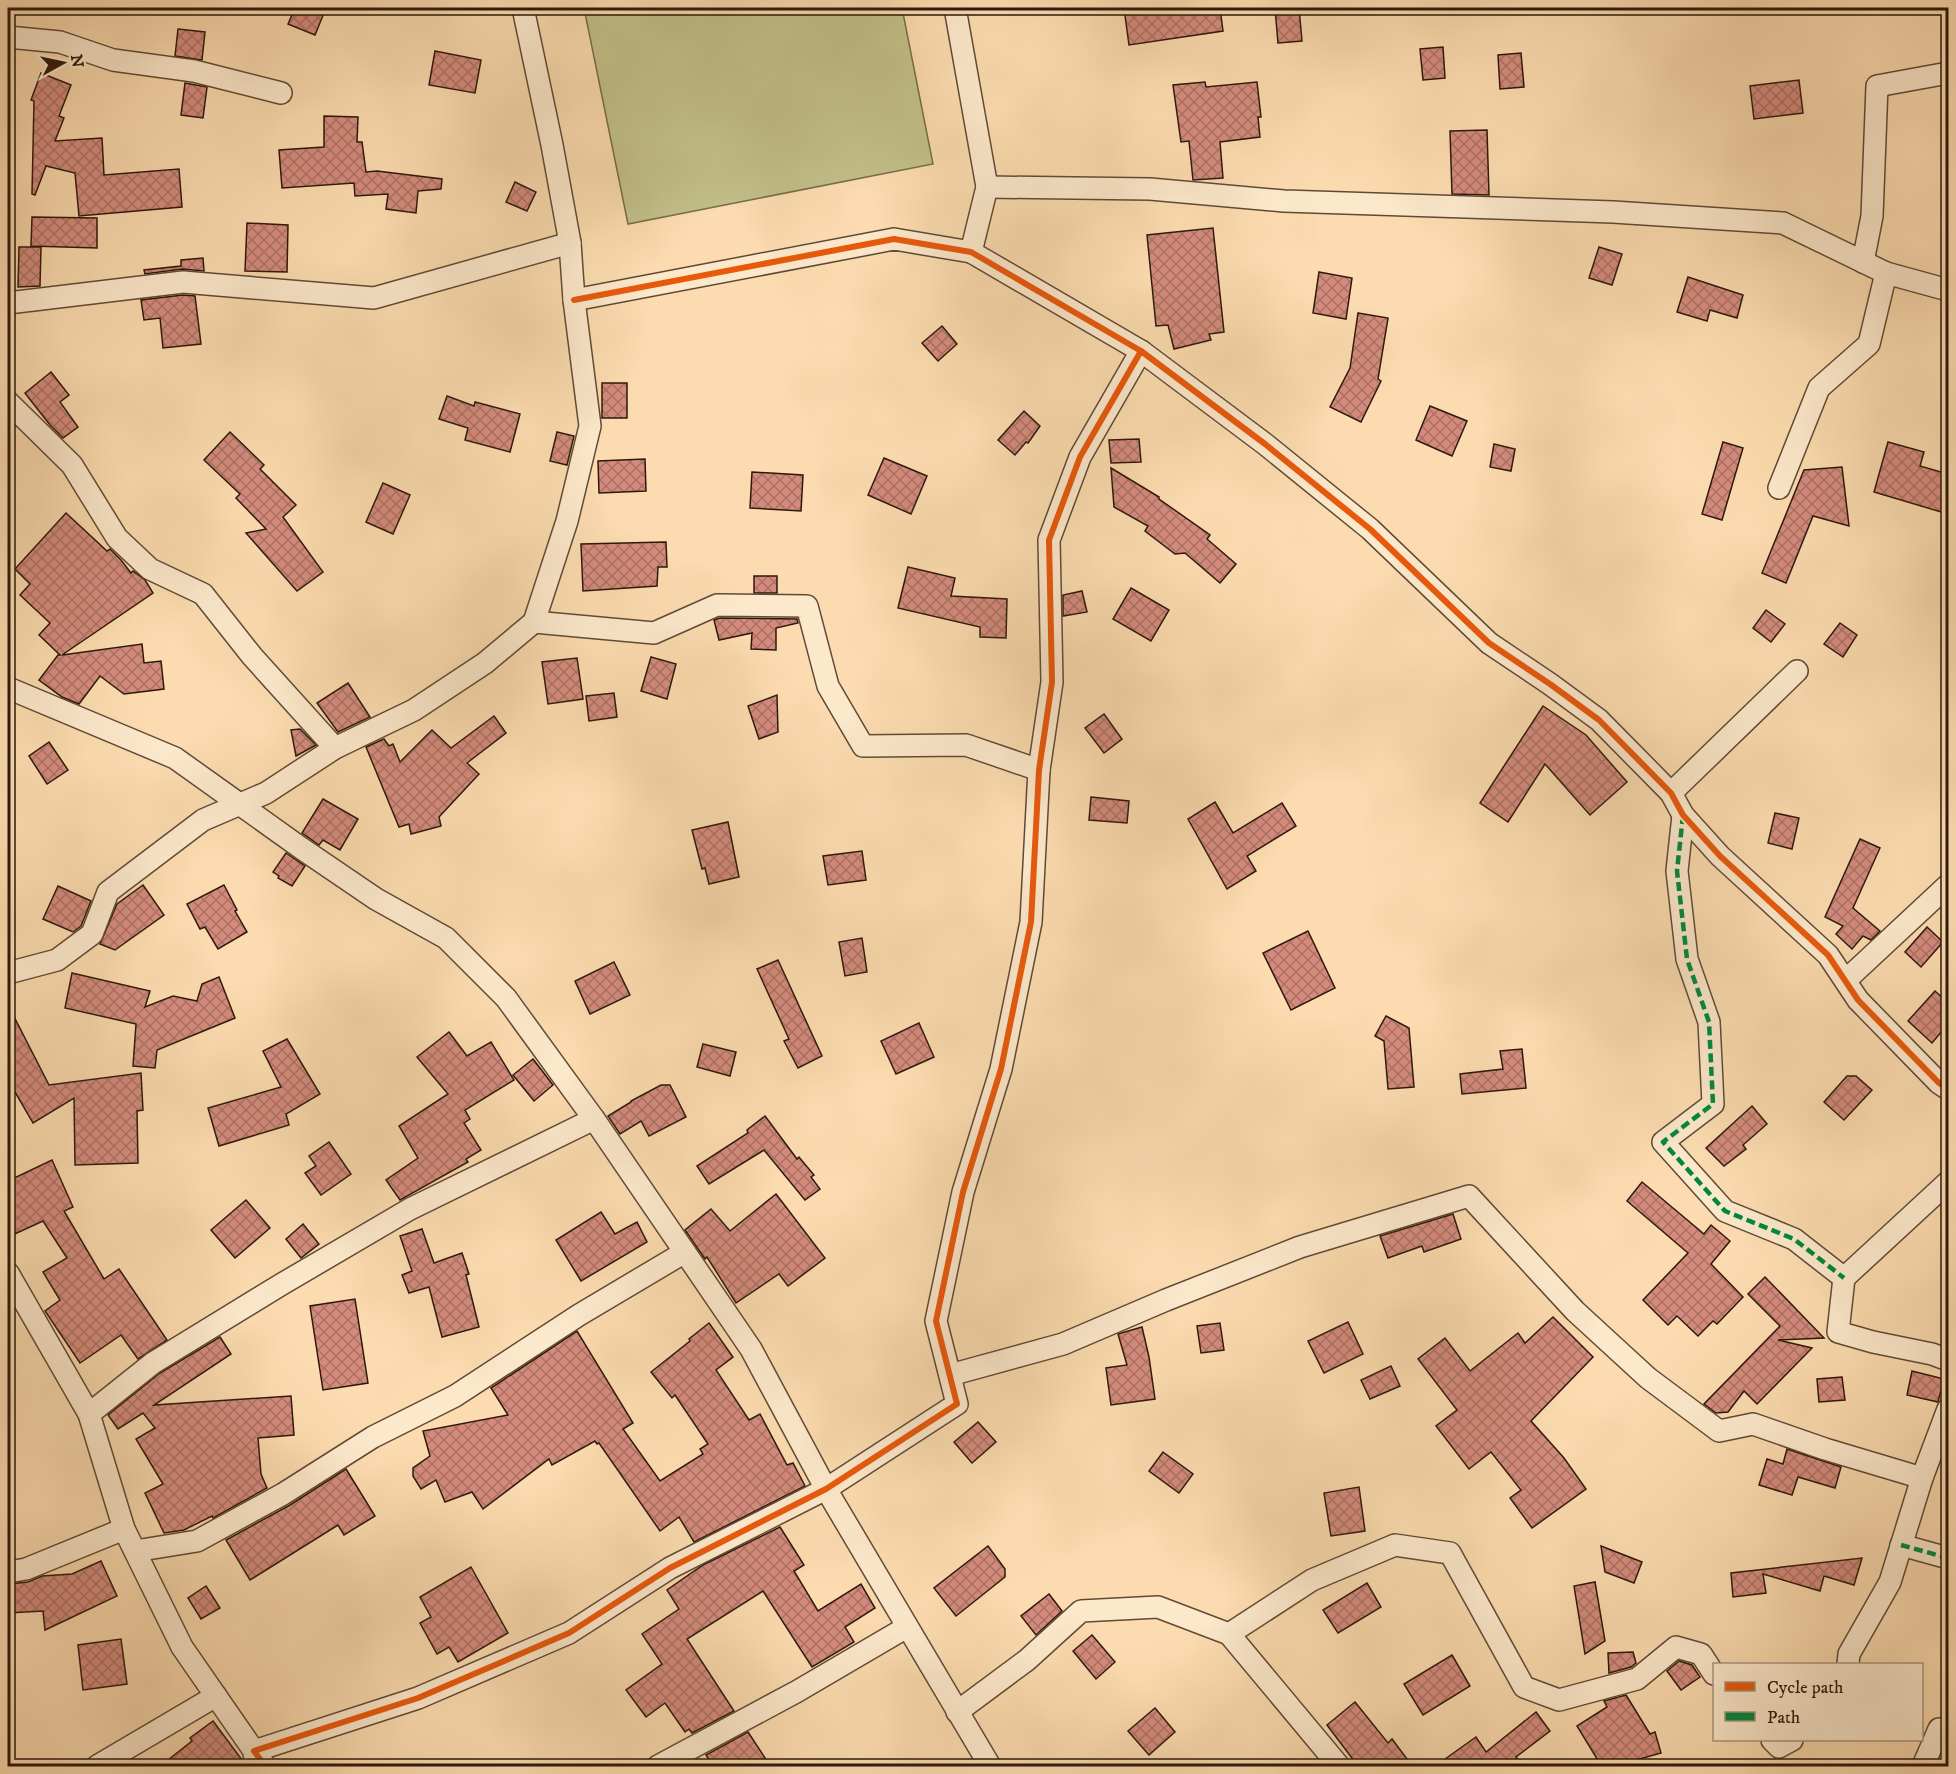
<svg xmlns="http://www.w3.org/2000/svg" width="1956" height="1774" viewBox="0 0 1956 1774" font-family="'IM FELL DW Pica',serif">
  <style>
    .grass { fill: #c2bf88; stroke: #786c4a; stroke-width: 1.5 }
    .building { fill: url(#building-cross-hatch); stroke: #2d190c; stroke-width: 1.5 }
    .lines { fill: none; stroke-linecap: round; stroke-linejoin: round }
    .street-casing { stroke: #604a35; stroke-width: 24 }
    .street { stroke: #fce8cb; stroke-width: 21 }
    .quiet { stroke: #00873e; stroke-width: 4.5; stroke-dasharray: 9 4.5; stroke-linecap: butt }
    .cycleway-casing { stroke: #fce8cb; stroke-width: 10 }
    .cycleway { stroke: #e8590c; stroke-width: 6 }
  </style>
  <defs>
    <pattern id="building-cross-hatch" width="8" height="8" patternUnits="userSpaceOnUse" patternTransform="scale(1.5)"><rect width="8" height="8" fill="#d48b7d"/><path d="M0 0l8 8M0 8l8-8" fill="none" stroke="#ac7165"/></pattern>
  </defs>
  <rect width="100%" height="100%" fill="#fbdbaf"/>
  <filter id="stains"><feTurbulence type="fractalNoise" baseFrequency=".00333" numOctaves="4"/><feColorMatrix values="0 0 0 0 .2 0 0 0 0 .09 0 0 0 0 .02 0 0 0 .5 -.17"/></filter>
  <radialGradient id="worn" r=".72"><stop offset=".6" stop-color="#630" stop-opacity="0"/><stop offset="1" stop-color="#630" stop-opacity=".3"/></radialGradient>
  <polygon class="grass" points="584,8 902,8 933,164 628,224"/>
  <g class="building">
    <polygon points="295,8 326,8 315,35 288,24"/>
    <polygon points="1124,8 1186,8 1187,12 1220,8 1223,31 1129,45"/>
    <polygon points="1275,8 1299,8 1302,41 1278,43"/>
    <polygon points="178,29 205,32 202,60 175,56"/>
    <polygon points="1443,47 1445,78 1423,80 1420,49"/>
    <polygon points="435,51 481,60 475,93 429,85"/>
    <polygon points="1521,53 1524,87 1500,89 1498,55"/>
    <polygon points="41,73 71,85 59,116 64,118 55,141 102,138 104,175 179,169 182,207 79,216 75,173 46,166 35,195 32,194 34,101 31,100"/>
    <polygon points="1799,80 1803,113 1754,119 1750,86"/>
    <polygon points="1205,82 1206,87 1257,82 1261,117 1258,117 1260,137 1220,142 1223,178 1193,180 1189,141 1181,142 1173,85"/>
    <polygon points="185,83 207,87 203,118 181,115"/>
    <polygon points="324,116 358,117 357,142 362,142 366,172 377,171 442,179 441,189 418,191 416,213 386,209 388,194 355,196 354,183 282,188 279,150 324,147"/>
    <polygon points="1487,130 1489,195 1452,194 1450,131"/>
    <polygon points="515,182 536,192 527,211 506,202"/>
    <polygon points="32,217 97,218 97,248 31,246"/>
    <polygon points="247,223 288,225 287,272 245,271"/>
    <polygon points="1213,228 1224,332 1209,334 1211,340 1174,349 1168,325 1156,326 1147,235"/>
    <polygon points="19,247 41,247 40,286 18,287"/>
    <polygon points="1599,247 1622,254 1612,285 1589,278"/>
    <polygon points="203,258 204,271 182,269 145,274 144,270 181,266 181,260"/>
    <polygon points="1319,272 1352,278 1346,319 1313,313"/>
    <polygon points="1688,277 1743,295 1737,318 1710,310 1707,321 1677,312"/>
    <polygon points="183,295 195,296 201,344 163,348 160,318 144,320 141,300"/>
    <polygon points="1358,313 1388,318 1378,379 1381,381 1361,422 1330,407 1350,368"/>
    <polygon points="942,326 957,344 938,361 922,343"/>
    <polygon points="51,372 69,395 60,402 78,427 63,438 50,425 25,393"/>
    <rect x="602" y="383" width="25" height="35"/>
    <polygon points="447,396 474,406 475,402 520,414 510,452 465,440 468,428 439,419"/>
    <polygon points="1430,406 1467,421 1452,456 1416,440"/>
    <polygon points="1024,411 1040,426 1028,443 1026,442 1015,455 998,440"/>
    <polygon points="230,432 264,465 260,469 296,505 283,517 323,572 297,591 246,533 266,529 236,498 240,494 204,460"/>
    <polygon points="557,432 574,436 567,465 550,461"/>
    <polygon points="1139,439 1141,462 1111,463 1109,440"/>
    <polygon points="1723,442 1743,448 1722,520 1702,514"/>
    <polygon points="1888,442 1924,452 1920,466 1948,474 1948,514 1874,492"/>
    <polygon points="1494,444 1515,449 1511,471 1490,467"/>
    <polygon points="884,458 927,476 911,514 868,495"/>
    <polygon points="645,459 646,491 599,493 598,461"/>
    <polygon points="1842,467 1849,526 1813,516 1786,583 1762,573 1804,470"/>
    <polygon points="1111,468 1159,497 1159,499 1210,535 1207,539 1236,564 1220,583 1185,553 1175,554 1145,531 1148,526 1114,507"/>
    <polygon points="752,472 803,475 801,511 750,508"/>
    <polygon points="383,483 410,495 393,534 366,522"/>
    <polygon points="66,513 107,551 110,549 121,560 131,573 133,571 145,580 153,593 62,655 142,644 144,663 161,661 164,689 124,694 100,676 79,704 62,697 39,680 58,655 60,655 39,635 50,623 20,595 30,584 15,569"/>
    <polygon points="666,542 667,567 658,567 657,586 583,591 581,544"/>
    <polygon points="908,567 955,578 951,596 1007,599 1006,638 980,637 980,627 898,608"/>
    <rect x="754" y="576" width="23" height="17"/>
    <polygon points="1131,588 1169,610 1151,641 1113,619"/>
    <polygon points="1082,591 1087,612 1063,616 1063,595"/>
    <polygon points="1766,610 1785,624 1771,642 1753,628"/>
    <polygon points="720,618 797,619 798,623 776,628 776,650 751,649 752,633 719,640 714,620"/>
    <polygon points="1840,623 1857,635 1843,657 1824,644"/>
    <polygon points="651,657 676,664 667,699 641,691"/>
    <polygon points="577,658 583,699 548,704 542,662"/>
    <polygon points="348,683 370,717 338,732 317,703"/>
    <polygon points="614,693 617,717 589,721 586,696"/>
    <polygon points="777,695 778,732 759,739 748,706"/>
    <polygon points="1543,706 1586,735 1627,782 1590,815 1545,764 1508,822 1480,803"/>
    <polygon points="1104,714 1122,739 1104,753 1085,728"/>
    <polygon points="494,716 506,733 467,763 479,774 439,817 441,826 411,834 409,824 399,827 366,747 384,739 389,746 393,744 400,762 432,730 451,748"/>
    <polygon points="300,729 316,745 296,756 291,730"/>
    <polygon points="49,742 68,770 47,784 29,756"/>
    <polygon points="1091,797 1129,801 1127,823 1089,820"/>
    <polygon points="323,799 358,819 340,850 323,840 319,845 302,833"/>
    <polygon points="1215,802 1233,833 1282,803 1296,826 1247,856 1256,871 1227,889 1188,819"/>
    <polygon points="1775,813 1799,818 1792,849 1768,843"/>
    <polygon points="728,822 739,877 709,884 705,868 702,869 692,830"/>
    <polygon points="1860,839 1880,848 1853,908 1880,931 1871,940 1863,936 1852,949 1836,934 1843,926 1825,917"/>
    <polygon points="862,851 866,880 828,885 823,856"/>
    <polygon points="286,853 305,866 292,886 278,878 279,876 273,872"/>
    <polygon points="143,885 164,915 115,950 100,944 117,904"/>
    <polygon points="224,885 237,910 235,911 247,932 218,949 205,927 200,929 187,904"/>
    <polygon points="58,886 91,901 81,926 73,932 43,919"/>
    <polygon points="1927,927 1943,942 1921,967 1905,952"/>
    <polygon points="1308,931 1335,988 1291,1010 1263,953"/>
    <polygon points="862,938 867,972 845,976 839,942"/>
    <polygon points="778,960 822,1056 798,1068 784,1041 789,1039 757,969"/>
    <polygon points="614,962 630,995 590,1014 575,981"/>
    <polygon points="72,973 150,991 145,1007 173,996 197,1001 202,984 219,977 235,1018 157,1050 155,1068 133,1066 136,1024 65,1008"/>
    <polygon points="1935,991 1948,1003 1948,1024 1932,1043 1908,1021"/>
    <polygon points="8,1005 49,1085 141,1073 143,1110 137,1111 138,1163 75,1165 74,1098 33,1123 8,1080"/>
    <polygon points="1386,1016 1409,1028 1414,1087 1388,1089 1384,1041 1375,1036"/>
    <polygon points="919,1023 934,1057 896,1074 881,1041"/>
    <polygon points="449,1032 467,1056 491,1042 514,1080 465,1110 470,1119 464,1123 481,1150 466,1159 468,1162 400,1200 386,1180 418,1158 399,1126 448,1094 417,1057"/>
    <polygon points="287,1039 320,1094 286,1114 289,1125 219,1146 208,1108 281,1087 263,1051"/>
    <polygon points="703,1044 736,1052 730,1076 697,1067"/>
    <polygon points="1522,1049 1526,1088 1462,1094 1460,1074 1503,1069 1500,1051"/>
    <polygon points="533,1059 553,1085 534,1101 513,1075"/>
    <polygon points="1847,1076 1856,1076 1872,1090 1844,1120 1824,1102"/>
    <polygon points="661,1085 670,1085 686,1117 649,1136 641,1121 620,1134 608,1116 631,1102 631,1101"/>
    <polygon points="1752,1106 1767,1124 1743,1145 1746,1149 1724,1166 1706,1148"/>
    <polygon points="765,1116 797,1159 799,1157 814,1175 811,1177 820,1189 805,1200 764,1150 709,1184 697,1166 748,1133 747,1130"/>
    <polygon points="329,1142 351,1174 321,1195 305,1173 316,1166 309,1156"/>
    <polygon points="52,1160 73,1207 64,1211 104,1279 119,1269 167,1340 138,1359 121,1335 80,1363 45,1311 60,1300 43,1272 67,1258 43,1221 8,1237 8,1181"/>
    <polygon points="1642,1182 1704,1234 1711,1225 1730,1241 1711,1264 1743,1297 1717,1324 1713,1321 1698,1336 1677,1316 1668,1325 1643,1300 1688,1253 1627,1201"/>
    <polygon points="776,1194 825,1258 788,1286 779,1274 736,1303 707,1257 705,1259 685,1230 711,1209 730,1231"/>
    <polygon points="246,1200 270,1228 235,1258 211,1230"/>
    <polygon points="601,1212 615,1234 637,1222 647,1242 581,1281 556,1240"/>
    <polygon points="1453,1214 1461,1239 1424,1252 1422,1246 1388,1258 1380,1236"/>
    <polygon points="303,1224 319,1244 301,1258 286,1239"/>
    <polygon points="422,1229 434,1263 462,1253 469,1274 466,1275 479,1327 442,1337 429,1287 409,1293 402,1275 412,1271 400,1236"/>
    <polygon points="1765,1277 1824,1338 1778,1340 1812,1348 1757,1404 1744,1391 1728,1412 1716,1413 1704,1404 1780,1326 1748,1294"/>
    <polygon points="355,1299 368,1383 323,1390 310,1306"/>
    <polygon points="1553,1317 1593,1357 1531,1421 1564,1458 1586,1489 1532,1528 1510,1498 1521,1490 1491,1452 1469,1469 1436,1426 1457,1410 1418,1359 1445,1338 1470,1371 1518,1333 1525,1343"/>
    <polygon points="1348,1322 1363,1354 1324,1373 1308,1341"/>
    <polygon points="709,1323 733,1357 716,1370 749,1420 760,1414 787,1465 793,1463 805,1486 694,1542 679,1517 660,1531 599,1443 597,1444 595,1441 552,1465 549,1459 483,1509 472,1492 445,1502 436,1480 421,1489 413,1476 413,1468 430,1456 423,1431 508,1415 491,1388 577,1331 633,1423 623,1429 660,1481 703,1454 700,1449 708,1444 675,1395 672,1398 651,1372 690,1341 689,1339"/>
    <polygon points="1220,1323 1224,1350 1201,1353 1197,1326"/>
    <polygon points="1142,1327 1149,1357 1155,1399 1111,1405 1106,1368 1127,1365 1118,1334"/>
    <polygon points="220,1337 231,1354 154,1405 291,1396 294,1435 258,1438 261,1474 267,1488 213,1518 212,1516 184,1530 164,1533 145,1493 163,1484 136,1439 155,1428 143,1413 118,1429 108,1415 160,1373"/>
    <polygon points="1391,1366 1400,1386 1370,1399 1361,1380"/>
    <polygon points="1912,1371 1944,1379 1938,1402 1907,1395"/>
    <polygon points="1842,1377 1845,1400 1819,1402 1817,1379"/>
    <polygon points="978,1422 996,1442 972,1463 954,1442"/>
    <polygon points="1787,1449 1841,1467 1835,1488 1798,1477 1792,1495 1759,1485 1767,1459 1783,1464"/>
    <polygon points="1163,1452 1193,1474 1179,1493 1149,1471"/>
    <polygon points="346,1469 375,1516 344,1535 338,1525 250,1580 226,1540 290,1505"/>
    <polygon points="1359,1487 1365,1531 1331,1536 1324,1493"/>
    <polygon points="780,1527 804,1565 794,1571 818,1611 861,1584 875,1608 845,1627 854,1642 812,1667 763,1591 687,1639 734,1711 692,1733 689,1729 685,1732 665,1703 646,1717 626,1690 662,1664 642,1634 679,1609 667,1590 703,1565"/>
    <polygon points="988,1546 1005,1569 1005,1577 956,1616 934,1588"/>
    <polygon points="1601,1546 1642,1562 1634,1583 1605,1572"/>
    <polygon points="1862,1558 1854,1585 1824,1576 1820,1591 1763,1574 1766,1593 1733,1597 1731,1573"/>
    <polygon points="101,1561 117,1596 45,1630 43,1611 8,1613 8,1584 28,1582 42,1576 72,1574"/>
    <polygon points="471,1567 508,1633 458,1662 449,1647 437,1654 420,1623 431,1617 420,1597"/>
    <polygon points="1595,1582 1605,1641 1585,1654 1574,1586"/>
    <polygon points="1367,1583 1381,1607 1338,1633 1323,1610"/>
    <polygon points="206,1586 220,1608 201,1619 188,1598"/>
    <polygon points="1049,1594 1062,1611 1036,1635 1021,1616"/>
    <polygon points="1092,1635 1115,1662 1096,1679 1073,1651"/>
    <polygon points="121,1639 127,1684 83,1690 78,1645"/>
    <polygon points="1633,1652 1636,1663 1631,1667 1609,1673 1608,1653"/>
    <polygon points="1452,1655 1470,1686 1423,1715 1404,1684"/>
    <polygon points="1679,1661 1692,1665 1700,1677 1681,1690 1667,1671"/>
    <polygon points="1626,1695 1650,1734 1655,1732 1661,1753 1629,1762 1631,1767 1602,1767 1577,1726 1607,1707 1604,1701"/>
    <polygon points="1355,1702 1388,1743 1392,1739 1413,1767 1357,1767 1358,1766 1327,1725"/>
    <polygon points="1155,1708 1175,1732 1149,1755 1128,1731"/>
    <polygon points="1536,1712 1550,1731 1516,1757 1524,1767 1434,1767 1476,1737 1486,1752"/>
    <polygon points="213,1721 242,1760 243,1767 159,1767 192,1741 190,1738"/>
    <polygon points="748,1732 771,1767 714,1767 706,1755"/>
  </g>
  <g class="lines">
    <g class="street-casing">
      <g id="street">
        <polyline points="955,8 987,187 971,252"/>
        <polyline points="8,37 60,42 113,60 194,71 281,93"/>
        <polyline points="987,187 1150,189 1284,201 1613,212 1783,223 1886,273 1948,290"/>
        <polyline points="1863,262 1872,216 1877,86 1948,73"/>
        <polyline points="574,300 894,239 971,252 1141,351 1265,444 1370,529 1489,643 1550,684 1599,720 1671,793 1683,815 1720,856 1828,955 1858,1000 1939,1083 1948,1089"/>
        <polyline points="8,303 183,282 374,298 570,243"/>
        <polyline points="8,402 72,465 117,538 150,569 203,594 252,656 335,748"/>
        <polyline points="1779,488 1819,388 1869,344 1886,273"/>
        <polyline points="534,622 654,633 717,605 807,606 828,686 863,746 966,745 1039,770"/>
        <polyline points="8,688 175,758 301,848 376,899 446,938 506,998 594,1119 751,1349 826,1489 990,1766"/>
        <polyline points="1671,793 1797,671"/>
        <polyline points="1683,815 1677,871 1687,959 1709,1022 1713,1104 1663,1142 1725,1211 1794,1239 1844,1278"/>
        <polyline points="8,973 57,960 92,934 108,892 203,820 266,793 335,748 414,710 485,663 534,622 567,521 590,426 574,300 570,243 552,145 523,8"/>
        <polyline points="1846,980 1948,885"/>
        <polyline points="1948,1182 1844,1278 1838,1332 1873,1342 1932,1354 1948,1360"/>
        <polyline points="8,1273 89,1414 124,1529 182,1647 254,1751 255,1764"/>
        <polyline points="950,1375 1063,1344 1166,1300 1300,1247 1469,1196 1575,1311 1648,1378 1719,1431 1753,1424 1825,1449 1922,1478"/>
        <polyline points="89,1414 153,1363 282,1284 410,1209 594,1119"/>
        <polyline points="1901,1545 1948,1558"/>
        <polyline points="135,1551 197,1541 283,1494 373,1437 455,1396 579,1315 685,1252"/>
        <polyline points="8,1572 26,1569 124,1529"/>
        <polyline points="1229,1634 1312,1580 1395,1545 1450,1553 1524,1687 1559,1700 1637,1679 1676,1647 1701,1654 1714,1674"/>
        <polyline points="1848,1664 1849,1654 1890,1582 1922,1478 1948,1409"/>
        <polyline points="957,1712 1027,1660 1081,1611 1158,1607 1229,1634 1339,1766"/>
        <polyline points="1772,1740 1779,1747 1792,1740"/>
        <polyline points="97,1766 216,1696"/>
        <polyline points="265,1766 254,1751 418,1698 569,1633 670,1568 826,1489 957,1404 936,1321 963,1192 1001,1069 1031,922 1039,770 1052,682 1049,540 1080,457 1141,351"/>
        <polyline points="658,1766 796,1692 907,1627"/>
        <polyline points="1923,1766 1939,1729"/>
      </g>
    </g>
    <use href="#street" class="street"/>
    <g class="quiet">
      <polyline points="1683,815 1677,871 1687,959 1709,1022 1713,1104 1663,1142 1725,1211 1794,1239 1844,1278"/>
      <polyline points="1901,1545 1948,1558"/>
    </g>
    <g class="cycleway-casing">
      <g id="cycleway">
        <polyline points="574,300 894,239 971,252 1141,351 1265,444 1370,529 1489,643 1550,684 1599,720 1671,793 1683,815 1720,856 1828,955 1858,1000 1939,1083 1948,1089"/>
        <polyline points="265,1766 254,1751 418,1698 569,1633 670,1568 826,1489 957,1404 936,1321 963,1192 1001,1069 1031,922 1039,770 1052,682 1049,540 1080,457 1141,351"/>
      </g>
    </g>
    <use href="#cycleway" class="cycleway"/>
  </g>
  <rect width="1956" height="1774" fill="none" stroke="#fbdbaf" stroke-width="30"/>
  <rect x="9" y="9" width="1938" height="1756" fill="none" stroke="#2d190c" stroke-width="3"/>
  <rect x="15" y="15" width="1926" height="1744" fill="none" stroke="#2d190c" stroke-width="1.5"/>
  <rect x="1713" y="1663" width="210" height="78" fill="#fce8cb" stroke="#a9957f" stroke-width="1.5"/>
  <rect x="1725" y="1682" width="30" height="9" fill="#e8590c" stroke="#a9957f" stroke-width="1.5"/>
  <text x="1767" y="1693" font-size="18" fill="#2d190c">Cycle path</text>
  <rect x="1725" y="1712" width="30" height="9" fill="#00873e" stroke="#a9957f" stroke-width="1.5"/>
  <text x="1767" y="1723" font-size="18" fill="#2d190c">Path</text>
  <g transform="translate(63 63) rotate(82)" stroke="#fce8cb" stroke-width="4.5" paint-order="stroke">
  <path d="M0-4.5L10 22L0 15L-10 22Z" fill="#2d190c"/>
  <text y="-9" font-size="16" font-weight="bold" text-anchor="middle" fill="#2d190c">N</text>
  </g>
  <rect width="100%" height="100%" filter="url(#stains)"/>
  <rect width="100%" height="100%" fill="url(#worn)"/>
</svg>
